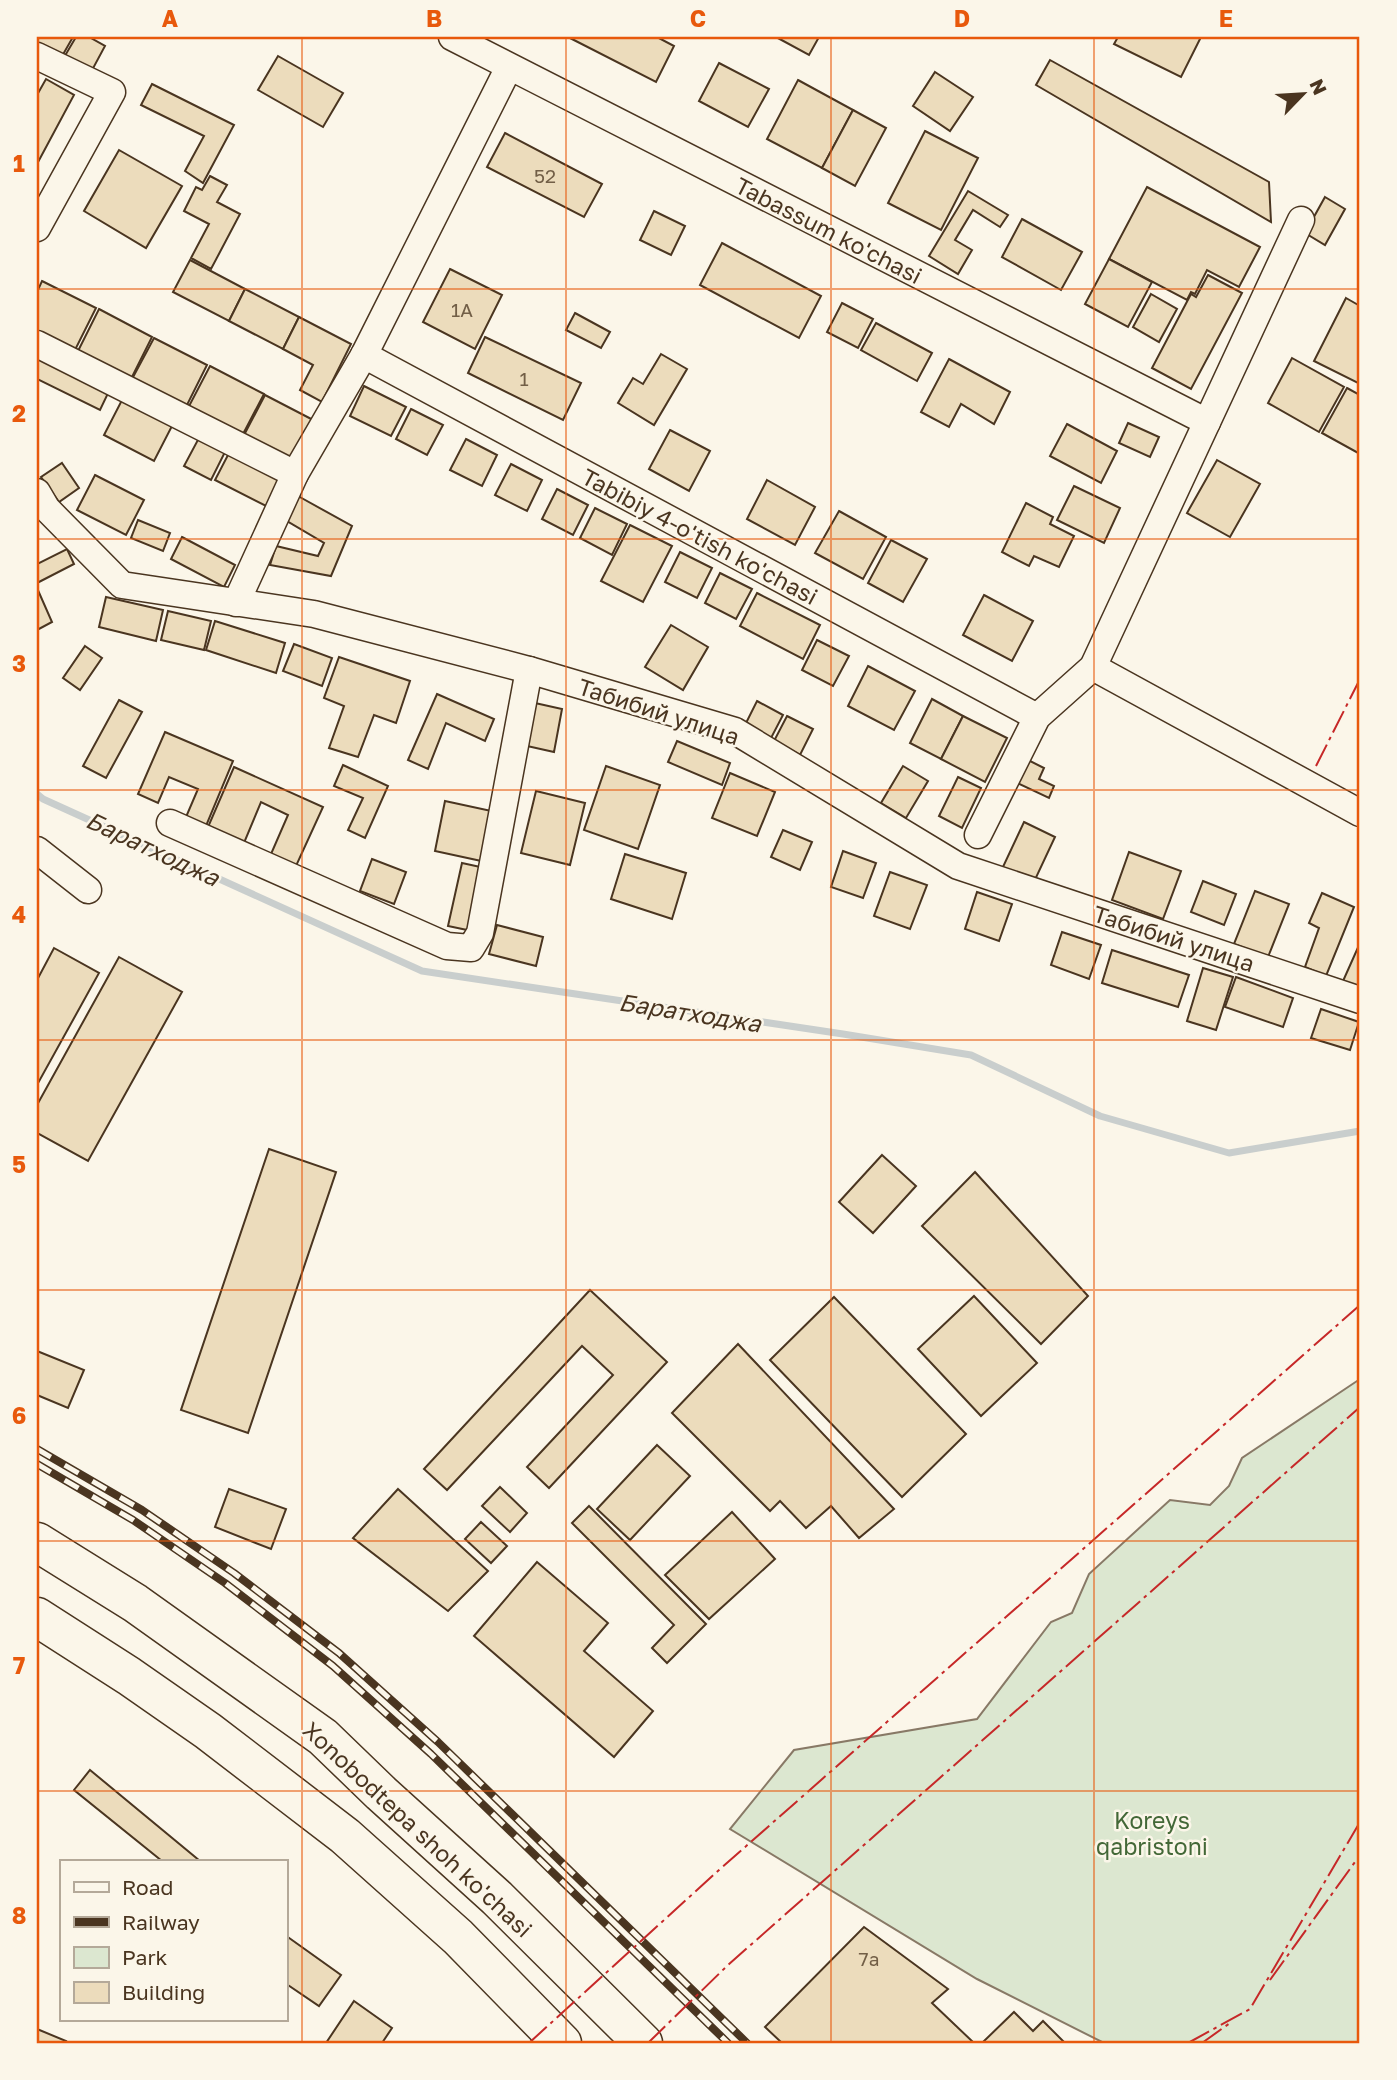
<svg xmlns="http://www.w3.org/2000/svg" width="1397" height="2080" viewBox="0 0 1397 2080" font-family="'Golos Text',sans-serif">
  <style>
    .green { fill: #dce7d0; stroke: #887966; stroke-width: 2 }
    .lines { fill: none; stroke-linecap: round; stroke-linejoin: round }
    .stream { stroke: #c9cecd; stroke-width: 7 }
    .building { fill: #ecdcbc; stroke: #4a3520; stroke-width: 2 }
    .minor-casing { stroke: #4a3520; stroke-width: 29 }
    .highway-casing { stroke: #4a3520; stroke-width: 41 }
    .minor { stroke: #fbf6e9; stroke-width: 26 }
    .highway { stroke: #fbf6e9; stroke-width: 38 }
    .rail-casing { stroke: #4a3520; stroke-width: 8 }
    .rail { stroke: #fbf6e9; stroke-width: 5; stroke-dasharray: 16; stroke-linecap: butt }
    .power { stroke: #c62828; stroke-width: 2; stroke-dasharray: 24 5 3.5 5; stroke-linecap: butt }
    .grid { fill: none; stroke: #e8590c; stroke-width: 2; stroke-opacity: 0.55 }
    .labels { text-anchor: middle; dominant-baseline: central; stroke-width: 5; stroke-linejoin: round; paint-order: stroke }
    .number-label { font-size: 19px; fill: #725f47 }
    .street-label { font-size: 23px; fill: #4a3520; stroke: #fbf6e9 }
    .park-label { font-size: 23px; fill: #436837; stroke: #fbf6e9 }
    .water-label { font-size: 24px; font-style: italic; fill: #4a3520; stroke: #fbf6e9 }
    .neatline { fill: none; stroke: #e8590c; stroke-width: 2.5 }
    .grid-label { font-size: 23px; text-anchor: middle; font-weight: bold; fill: #e8590c }
  </style>
  <rect width="100%" height="100%" fill="#fbf6e9"/>
  <polygon class="green" points="1360,1379 1360,2043 1104,2043 977,1979 730,1829 794,1750 977,1719 1051,1622 1072,1613 1089,1574 1170,1500 1210,1505 1229,1486 1242,1458"/>
  <g class="lines">
    <polyline class="stream" points="37,794 43,799 422,971 843,1034 971,1055 1100,1116 1229,1153 1360,1131"/>
  </g>
  <g class="building">
    <polygon points="38,37 73,37 61,58 37,45"/>
    <polygon points="76,37 89,37 105,46 90,74 63,59"/>
    <polygon points="568,37 657,37 674,46 656,82"/>
    <polygon points="776,37 819,37 809,55"/>
    <polygon points="1118,37 1201,37 1181,77 1114,44"/>
    <polygon points="278,56 343,93 323,127 258,90"/>
    <polygon points="1050,60 1269,182 1271,222 1036,85"/>
    <polygon points="719,63 769,89 748,127 699,101"/>
    <polygon points="935,72 973,97 950,131 913,106"/>
    <polygon points="46,79 74,95 37,164 37,95"/>
    <polygon points="798,80 853,110 822,168 767,139"/>
    <polygon points="152,84 234,125 203,183 185,171 204,136 141,105"/>
    <polygon points="853,110 886,128 855,186 822,168"/>
    <polygon points="925,131 978,158 941,230 888,203"/>
    <polygon points="505,133 602,184 584,217 487,167"/>
    <polygon points="119,150 182,186 146,248 84,211"/>
    <polygon points="210,176 227,185 217,202 240,214 211,269 191,258 209,224 184,211 196,187 202,190"/>
    <polygon points="1147,187 1260,247 1239,287 1207,270 1195,294 1191,292 1187,300 1109,259"/>
    <polygon points="968,191 1008,215 1000,227 973,210 955,240 972,250 958,274 929,256"/>
    <polygon points="1325,197 1345,209 1325,245 1305,233"/>
    <polygon points="654,211 685,226 671,255 640,240"/>
    <polygon points="1022,219 1082,252 1061,290 1002,257"/>
    <polygon points="722,243 821,296 799,338 700,285"/>
    <polygon points="1109,259 1152,282 1128,327 1085,304"/>
    <polygon points="190,260 245,289 229,321 173,292"/>
    <polygon points="450,269 502,295 475,349 423,322"/>
    <polygon points="1208,275 1242,293 1191,389 1152,368 1191,294 1196,297"/>
    <polygon points="42,281 96,308 75,350 37,330 37,292"/>
    <polygon points="245,289 299,317 283,349 229,321"/>
    <polygon points="1151,294 1177,309 1159,342 1133,327"/>
    <polygon points="1346,298 1360,306 1360,384 1314,361"/>
    <polygon points="842,303 873,319 858,348 827,332"/>
    <polygon points="99,309 152,337 131,379 78,351"/>
    <polygon points="575,313 610,332 601,348 566,330"/>
    <polygon points="299,317 351,344 322,402 300,390 313,365 283,349"/>
    <polygon points="876,323 932,353 917,381 861,350"/>
    <polygon points="485,337 581,383 563,420 468,373"/>
    <polygon points="154,338 207,365 186,407 132,379"/>
    <polygon points="37,350 111,387 100,410 37,379"/>
    <polygon points="661,354 687,369 654,425 618,403 633,378 643,384"/>
    <polygon points="1292,358 1344,387 1319,432 1268,403"/>
    <polygon points="949,359 1010,392 994,424 961,404 949,427 921,412"/>
    <polygon points="210,366 264,394 242,436 188,408"/>
    <polygon points="364,386 406,407 391,436 350,416"/>
    <polygon points="1347,388 1360,395 1360,454 1322,433"/>
    <polygon points="265,395 319,423 297,464 243,437"/>
    <polygon points="122,400 172,426 154,461 104,435"/>
    <polygon points="411,409 443,425 427,455 396,439"/>
    <polygon points="1128,423 1159,437 1150,457 1119,443"/>
    <polygon points="1067,424 1117,451 1101,483 1050,456"/>
    <polygon points="670,430 710,451 689,491 649,469"/>
    <polygon points="200,436 226,450 211,480 184,466"/>
    <polygon points="466,439 497,455 482,486 450,470"/>
    <polygon points="229,453 282,480 268,507 215,480"/>
    <polygon points="1217,460 1260,484 1230,537 1187,513"/>
    <polygon points="62,463 79,488 59,502 41,477"/>
    <polygon points="511,464 542,480 527,511 495,495"/>
    <polygon points="95,475 144,500 126,535 77,510"/>
    <polygon points="767,480 815,507 795,545 747,519"/>
    <polygon points="1074,486 1120,508 1104,543 1057,520"/>
    <polygon points="557,489 588,505 573,535 542,519"/>
    <polygon points="298,496 352,526 331,576 270,565 276,546 318,556 324,543 287,521"/>
    <polygon points="1026,503 1053,517 1050,524 1074,536 1059,567 1034,556 1029,566 1002,552"/>
    <polygon points="595,508 627,524 612,555 580,538"/>
    <polygon points="839,511 886,537 863,579 815,553"/>
    <polygon points="138,520 170,533 163,551 131,538"/>
    <polygon points="630,525 672,546 643,602 601,581"/>
    <polygon points="182,537 235,565 224,587 171,559"/>
    <polygon points="891,540 927,559 903,602 868,583"/>
    <polygon points="67,549 74,564 37,583 37,564"/>
    <polygon points="680,552 712,568 697,598 665,582"/>
    <polygon points="720,573 752,589 736,619 705,603"/>
    <polygon points="37,588 52,622 37,630"/>
    <polygon points="757,593 820,625 803,659 740,626"/>
    <polygon points="984,595 1033,621 1012,661 963,635"/>
    <polygon points="106,597 163,610 156,641 99,627"/>
    <polygon points="168,611 211,621 204,650 161,640"/>
    <polygon points="215,621 285,643 276,673 206,650"/>
    <polygon points="671,625 708,647 683,690 645,667"/>
    <polygon points="817,640 849,656 833,686 802,670"/>
    <polygon points="294,644 332,658 322,686 283,671"/>
    <polygon points="85,646 102,658 80,690 63,678"/>
    <polygon points="339,657 410,681 396,723 374,715 358,757 329,748 344,706 324,698"/>
    <polygon points="868,666 915,691 894,730 848,706"/>
    <polygon points="437,694 494,719 485,741 446,723 428,769 408,760"/>
    <polygon points="932,699 963,716 941,759 910,743"/>
    <polygon points="119,700 142,712 106,778 83,766"/>
    <polygon points="757,701 783,715 770,740 744,727"/>
    <polygon points="535,703 562,709 554,752 527,746"/>
    <polygon points="787,716 813,729 800,755 774,741"/>
    <polygon points="963,716 1007,738 985,782 941,759"/>
    <polygon points="165,732 233,761 206,826 186,817 198,789 169,777 158,803 138,794"/>
    <polygon points="677,741 730,763 722,785 668,762"/>
    <polygon points="1026,759 1044,768 1039,779 1054,786 1049,798 1015,782"/>
    <polygon points="343,765 388,786 365,838 348,830 363,798 334,786"/>
    <polygon points="606,766 660,785 638,849 584,830"/>
    <polygon points="903,766 928,781 906,818 881,803"/>
    <polygon points="234,767 323,807 296,866 271,854 288,815 261,802 244,843 208,827"/>
    <polygon points="730,773 775,792 757,836 712,818"/>
    <polygon points="958,777 981,788 962,828 939,816"/>
    <polygon points="536,791 585,803 570,865 521,853"/>
    <polygon points="445,801 496,812 486,862 435,851"/>
    <polygon points="1024,822 1055,837 1033,884 1002,869"/>
    <polygon points="783,830 812,842 800,870 771,857"/>
    <polygon points="843,851 876,863 863,898 831,887"/>
    <polygon points="1129,852 1181,871 1163,919 1112,900"/>
    <polygon points="625,854 686,873 672,919 611,899"/>
    <polygon points="372,859 406,872 394,904 360,891"/>
    <polygon points="462,863 485,868 472,931 448,926"/>
    <polygon points="890,872 927,885 910,929 874,916"/>
    <polygon points="1203,881 1236,894 1224,925 1191,912"/>
    <polygon points="1255,891 1289,904 1268,957 1234,944"/>
    <polygon points="977,892 1012,904 999,941 965,929"/>
    <polygon points="1322,893 1354,907 1326,976 1305,967 1319,928 1309,923"/>
    <polygon points="497,925 543,937 536,966 489,954"/>
    <polygon points="1062,932 1101,945 1089,979 1051,965"/>
    <polygon points="1360,943 1360,989 1343,981"/>
    <polygon points="54,948 99,973 37,1085 37,980"/>
    <polygon points="1112,950 1189,975 1178,1007 1102,983"/>
    <polygon points="119,957 182,992 88,1161 37,1133 37,1105"/>
    <polygon points="1203,968 1233,977 1216,1030 1187,1021"/>
    <polygon points="1236,977 1293,998 1283,1027 1225,1007"/>
    <polygon points="1321,1009 1359,1022 1350,1050 1311,1038"/>
    <polygon points="269,1149 336,1172 248,1433 181,1410"/>
    <polygon points="882,1155 916,1186 873,1233 839,1202"/>
    <polygon points="975,1172 1088,1296 1041,1344 922,1226"/>
    <polygon points="590,1290 667,1362 549,1488 527,1467 613,1375 582,1346 447,1490 424,1469"/>
    <polygon points="974,1296 1037,1363 981,1416 918,1349"/>
    <polygon points="834,1297 966,1434 902,1497 770,1360"/>
    <polygon points="738,1344 894,1509 859,1538 831,1506 806,1528 780,1501 770,1511 672,1413"/>
    <polygon points="37,1351 84,1370 68,1408 37,1395"/>
    <polygon points="657,1445 690,1476 630,1540 597,1509"/>
    <polygon points="500,1487 527,1513 510,1532 482,1506"/>
    <polygon points="229,1489 286,1509 271,1549 215,1527"/>
    <polygon points="398,1489 488,1571 448,1611 353,1538"/>
    <polygon points="589,1506 706,1624 667,1663 652,1648 674,1625 572,1523"/>
    <polygon points="732,1512 775,1559 709,1619 665,1575"/>
    <polygon points="481,1522 507,1546 491,1563 465,1539"/>
    <polygon points="537,1562 608,1623 584,1651 653,1711 614,1757 474,1636"/>
    <polygon points="90,1770 200,1861 162,1861 74,1790"/>
    <polygon points="864,1927 948,1989 932,2003 974,2043 782,2043 765,2027"/>
    <polygon points="285,1935 341,1975 319,2006 285,1983"/>
    <polygon points="354,2001 392,2028 382,2043 326,2043"/>
    <polygon points="1014,2012 1033,2031 1043,2021 1065,2043 982,2043"/>
    <polygon points="37,2029 66,2041 65,2043 37,2043"/>
  </g>
  <g class="lines">
    <g class="minor-casing">
      <g id="minor">
        <polyline points="452,37 1207,422"/>
        <polyline points="37,56 112,92 37,228"/>
        <polyline points="37,344 295,474"/>
        <polyline points="364,355 1037,717"/>
        <polyline points="37,492 47,509 122,585 314,614 529,670 735,731 958,866 1360,1000"/>
        <polyline points="236,603 295,474 364,355 509,67"/>
        <polyline points="1093,667 1360,813"/>
        <polyline points="170,823 447,946 471,948 480,933 529,670"/>
        <polyline points="978,835 1037,717 1093,667 1301,220"/>
        <polyline points="37,850 88,890"/>
      </g>
    </g>
    <g class="highway-casing">
      <g id="highway">
        <polyline points="37,1542 135,1603 323,1737 381,1793 497,1898 643,2043"/>
        <polyline points="37,1617 129,1676 208,1731 345,1836 458,1937 562,2043"/>
      </g>
    </g>
    <use href="#minor" class="minor"/>
    <use href="#highway" class="highway"/>
    <g class="rail-casing">
      <g id="rail">
        <polyline points="37,1449 142,1510 234,1573 339,1653 438,1742 747,2043"/>
        <polyline points="37,1464 133,1520 225,1583 333,1666 431,1754 728,2043"/>
      </g>
    </g>
    <use href="#rail" class="rail"/>
    <g class="power">
      <polyline points="1316,766 1360,679"/>
      <polyline points="1270,1980 1360,1855"/>
      <polyline points="529,2043 719,1870 1360,1305"/>
      <polyline points="648,2043 728,1965 1360,1407"/>
      <polyline points="1188,2043 1250,2009 1360,1822"/>
      <polyline points="1202,2043 1230,2023"/>
    </g>
  </g>
  <path class="grid" d="M302 37V2043M566 37V2043M831 37V2043M1094 37V2043M37 289H1360M37 539H1360M37 790H1360M37 1040H1360M37 1290H1360M37 1541H1360M37 1791H1360"/>
  <g class="labels">
    <g class="number-label">
      <text x="545" y="175">52</text>
      <text x="462" y="309">1А</text>
      <text x="524" y="378">1</text>
      <text x="869" y="1958">7а</text>
    </g>
    <g class="street-label">
      <text transform="translate(829 230) rotate(27)">Tabassum ko'chasi</text>
      <text transform="translate(700 536) rotate(28)">Tabibiy 4-o'tish ko'chasi</text>
      <text transform="translate(659 711) rotate(18)">Табибий улица</text>
      <text transform="translate(1174 938) rotate(18)">Табибий улица</text>
      <text transform="translate(418 1829) rotate(43)">Xonobodtepa shoh ko'chasi</text>
    </g>
    <g class="park-label">
      <text x="1152" y="1820">Koreys<tspan x="1152" dy="26">qabristoni</tspan></text>
    </g>
    <g class="water-label">
      <text transform="translate(153 848) rotate(25)">Баратходжа</text>
      <text transform="translate(690 1012) rotate(9)">Баратходжа</text>
    </g>
  </g>
  <rect width="1397" height="2080" fill="none" stroke="#fbf6e9" stroke-width="77"/>
  <rect x="60" y="1860" width="228" height="161" fill="#fbf6e9" stroke="#b4a999" stroke-width="2"/>
  <rect x="74" y="1882" width="35" height="10" fill="#fbf6e9" stroke="#b4a999" stroke-width="2"/>
  <text x="122" y="1895" font-size="21" fill="#4a3520">Road</text>
  <rect x="74" y="1917" width="35" height="10" fill="#4a3520" stroke="#b4a999" stroke-width="2"/>
  <text x="122" y="1930" font-size="21" fill="#4a3520">Railway</text>
  <rect x="74" y="1947" width="35" height="21" fill="#dce7d0" stroke="#b4a999" stroke-width="2"/>
  <text x="122" y="1965" font-size="21" fill="#4a3520">Park</text>
  <rect x="74" y="1982" width="35" height="21" fill="#ecdcbc" stroke="#b4a999" stroke-width="2"/>
  <text x="122" y="2000" font-size="21" fill="#4a3520">Building</text>
  <g transform="translate(1303 94) rotate(65)" stroke="#fbf6e9" stroke-width="5" paint-order="stroke">
  <path d="M0-5L12 26L0 18L-12 26Z" fill="#4a3520"/>
  <text y="-10" font-size="19" font-weight="bold" text-anchor="middle" fill="#4a3520">N</text>
  </g>
  <rect x="38" y="38" width="1320" height="2004" class="neatline"/>
  <g class="grid-label">
    <text x="170" y="27">A</text>
    <text x="434" y="27">B</text>
    <text x="698" y="27">C</text>
    <text x="962" y="27">D</text>
    <text x="1226" y="27">E</text>
    <text x="19" y="172">1</text>
    <text x="19" y="422">2</text>
    <text x="19" y="672">3</text>
    <text x="19" y="923">4</text>
    <text x="19" y="1173">5</text>
    <text x="19" y="1424">6</text>
    <text x="19" y="1674">7</text>
    <text x="19" y="1924">8</text>
  </g>
</svg>
